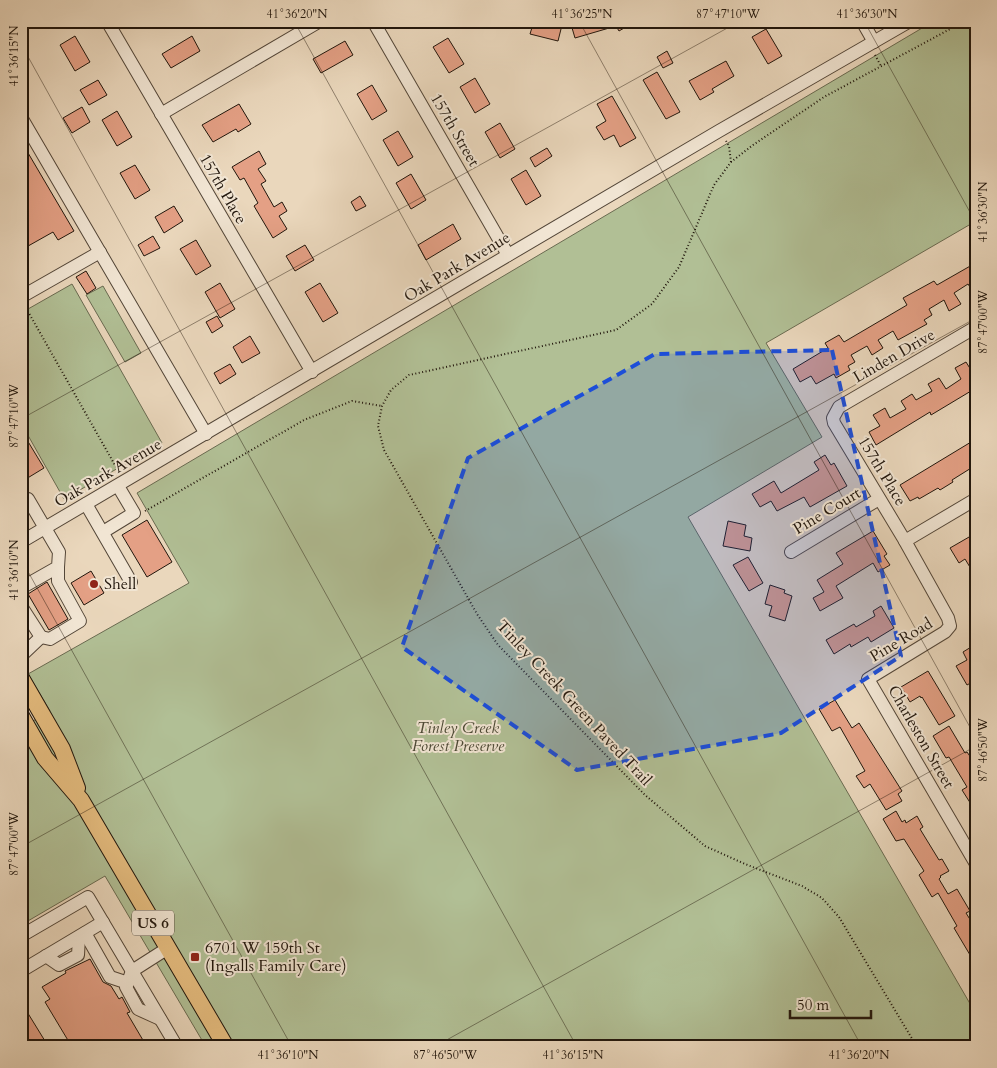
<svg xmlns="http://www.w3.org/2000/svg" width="997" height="1068" viewBox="0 0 997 1068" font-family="Cardo,serif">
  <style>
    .green { fill: #b1bf95; stroke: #696a50 }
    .building { fill: #e4a085; stroke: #21160c }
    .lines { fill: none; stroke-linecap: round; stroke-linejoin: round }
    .minor-casing { stroke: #534638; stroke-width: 14 }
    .major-casing { stroke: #21160c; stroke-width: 18 }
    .path { stroke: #21160c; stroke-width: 2; stroke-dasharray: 1 2.5; stroke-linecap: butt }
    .minor { stroke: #f1e5d3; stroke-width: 12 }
    .major { stroke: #e5bc7e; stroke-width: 16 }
    .marked { fill: #1d4ed8; fill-opacity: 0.2; stroke: #1d4ed8; stroke-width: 4; stroke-dasharray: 10 6; stroke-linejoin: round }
    .ticks { fill: none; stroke: #21160c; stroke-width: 1; stroke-opacity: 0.45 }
    .poi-dot { fill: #8f2418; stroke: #f1e5d3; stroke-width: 2 }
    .labels { text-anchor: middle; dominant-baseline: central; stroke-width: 4; stroke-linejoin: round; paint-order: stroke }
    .shield { fill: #f1e5d3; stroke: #5f5448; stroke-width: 1 }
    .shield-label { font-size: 15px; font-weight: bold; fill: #21160c }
    .street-label { font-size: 16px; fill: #21160c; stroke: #f1e5d3 }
    .poi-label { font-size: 16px; fill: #21160c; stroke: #f1e5d3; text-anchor: start }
    .park-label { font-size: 16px; font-style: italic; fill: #4c4935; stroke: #f1e5d3 }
    .neatline { fill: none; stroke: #21160c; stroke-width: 2 }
    .ticks-label { font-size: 12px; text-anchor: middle; fill: #21160c }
  </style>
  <rect width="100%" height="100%" fill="#ead7bc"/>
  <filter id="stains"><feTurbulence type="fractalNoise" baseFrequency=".004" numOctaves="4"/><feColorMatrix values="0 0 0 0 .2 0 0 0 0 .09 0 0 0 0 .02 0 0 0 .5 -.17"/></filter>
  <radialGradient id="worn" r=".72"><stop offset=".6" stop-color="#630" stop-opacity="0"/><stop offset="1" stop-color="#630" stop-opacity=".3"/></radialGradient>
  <g class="green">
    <polygon points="934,21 976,21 976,221 766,343 822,437 688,517 976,1014 976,1047 206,1047 105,876 21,925 21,728 50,711 28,674 189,583 137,493"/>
    <polygon points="72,284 162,443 64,499 21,423 21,313"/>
    <polygon points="103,286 141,353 125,362 86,295"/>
  </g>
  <g class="building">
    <polygon points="534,21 547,21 562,25 558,41 530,34"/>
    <polygon points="570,21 636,21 619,31 616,26 575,38"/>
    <polygon points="766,29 782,56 768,64 752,37"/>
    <polygon points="75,36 90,62 75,71 60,45"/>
    <polygon points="192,36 200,51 171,68 162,54"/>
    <polygon points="448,38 464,64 449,73 433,47"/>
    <polygon points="345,41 353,55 321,73 313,59"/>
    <polygon points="667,51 673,63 663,68 657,57"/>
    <polygon points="726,61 734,76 712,89 714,92 700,100 689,81"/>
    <polygon points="657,72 680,112 666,119 643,80"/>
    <polygon points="475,78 490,104 475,113 460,87"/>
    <polygon points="98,80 107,95 89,105 80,90"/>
    <polygon points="372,85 387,111 372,120 357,94"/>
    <polygon points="612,96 636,138 620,147 614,135 604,140 596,127 606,121 597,104"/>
    <polygon points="239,104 251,124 238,132 236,129 213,142 202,125"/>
    <polygon points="82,107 90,122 72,133 63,118"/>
    <polygon points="117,111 132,137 117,146 102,120"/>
    <polygon points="500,123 515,149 500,158 485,132"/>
    <polygon points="398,131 413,157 398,166 383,140"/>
    <polygon points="21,141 74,231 58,240 53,232 21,250"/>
    <polygon points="547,148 552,156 535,167 530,158"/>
    <polygon points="259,151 266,164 258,169 266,181 261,184 274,207 282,202 287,211 279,216 287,229 273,238 254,206 258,203 244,178 240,180 232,167"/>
    <polygon points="135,165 150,190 135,199 120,173"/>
    <polygon points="526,170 541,196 526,205 511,179"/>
    <polygon points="411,174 426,200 411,209 396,183"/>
    <polygon points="360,196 366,206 356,211 351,202"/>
    <polygon points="174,206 183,221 164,233 155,217"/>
    <polygon points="453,224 461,239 426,260 418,245"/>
    <polygon points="153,236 160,248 144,256 138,245"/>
    <polygon points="196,240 211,266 196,275 180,249"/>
    <polygon points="305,245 314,260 295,271 286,256"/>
    <polygon points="972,265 976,271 976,296 968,284 954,293 961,304 949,311 944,300 929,309 932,315 924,320 927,324 898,340 893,331 878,340 883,348 872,355 867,346 851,355 855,362 848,366 850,370 836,378 834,374 816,384 811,376 800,382 793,369 828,348 825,343 839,335 844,342 907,305 903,298 934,281 937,285"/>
    <polygon points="86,271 96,288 87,294 76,277"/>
    <polygon points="220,283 235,309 220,318 205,292"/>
    <polygon points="320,283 338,313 323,322 305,292"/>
    <polygon points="217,316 223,326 212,333 206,322"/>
    <polygon points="250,336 260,353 242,363 233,347"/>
    <polygon points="966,362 976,378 976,388 931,415 930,412 876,445 869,432 880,426 873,415 885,408 890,418 906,409 901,401 912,394 916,400 932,391 928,384 939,378 946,389 961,379 955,368"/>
    <polygon points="230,364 236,374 220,384 214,373"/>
    <polygon points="21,430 44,468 21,482"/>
    <polygon points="976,439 976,465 952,480 953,482 940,490 938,488 919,499 918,497 910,501 900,485"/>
    <polygon points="825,455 831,465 834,463 847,486 810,507 804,497 777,511 771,501 760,507 752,494 774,481 781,493 819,470 814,462"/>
    <polygon points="147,520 172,562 147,577 122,535"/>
    <polygon points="728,521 746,525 744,536 752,538 750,551 723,546"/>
    <polygon points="873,531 887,554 884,556 890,565 878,572 873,563 836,586 843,598 820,611 813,598 824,592 817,580 843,564 836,553"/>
    <polygon points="976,533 976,577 965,559 959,563 950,548"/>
    <polygon points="748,557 763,583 749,591 733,565"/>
    <polygon points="91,571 104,593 84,605 71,583"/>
    <polygon points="47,582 68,619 49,630 28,594"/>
    <polygon points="770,585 785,590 784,593 792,596 785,621 769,616 772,606 765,604"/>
    <polygon points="881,606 894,628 871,642 868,637 851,647 850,644 834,654 826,640 854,624 856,627 875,616 873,611"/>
    <polygon points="976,644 976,680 967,685 956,666 967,660 963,652"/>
    <polygon points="928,671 955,716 939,725 922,697 921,698 920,696 910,702 901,687"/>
    <polygon points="835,700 852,728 859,723 902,791 898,794 902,801 886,810 870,784 864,788 856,776 865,771 840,727 832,731 819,709"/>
    <polygon points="949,726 965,753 967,752 976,765 976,812 962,790 967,787 949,757 946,758 933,736"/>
    <polygon points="896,811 902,822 905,820 906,823 917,816 923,827 920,829 939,860 942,859 949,871 940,876 941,877 939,879 948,894 957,889 970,911 966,913 976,929 976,965 954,928 957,926 938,893 932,897 919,875 924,871 904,839 896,841 883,819"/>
    <polygon points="90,959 103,982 111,986 119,999 122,997 130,1012 127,1013 147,1047 72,1047 45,1002 50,999 42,987 66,973 65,971"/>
    <polygon points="21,1002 45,1041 34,1047 21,1047"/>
  </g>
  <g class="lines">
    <g class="minor-casing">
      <g id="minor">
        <polyline points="107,21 312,372"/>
        <polyline points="373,21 508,255"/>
        <polyline points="862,21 874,42"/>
        <polyline points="161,114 320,21"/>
        <polyline points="21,117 206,434"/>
        <polyline points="21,297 100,252"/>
        <polyline points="976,499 905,541 948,618 950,626 945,632 868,679 976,864"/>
        <polyline points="21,501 28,499 59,552 58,567 21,588"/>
        <polyline points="86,504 131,582"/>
        <polyline points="103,532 134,513 118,486"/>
        <polyline points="905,541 834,423 833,418 839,407 976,327"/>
        <polyline points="21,542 719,131 910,21"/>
        <polyline points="791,552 879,499"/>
        <polyline points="21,606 41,637 21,656"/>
        <polyline points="41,637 50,639 80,621 58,581 58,567"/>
        <polyline points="85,933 110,977 128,983"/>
        <polyline points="21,936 88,897 177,1047"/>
        <polyline points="46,956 59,965 78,955 79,937"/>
        <polyline points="21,971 103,922"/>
        <polyline points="160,1019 138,1009 126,987 132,971 168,948"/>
      </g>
    </g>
    <g class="major-casing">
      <g id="major">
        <polyline points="21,678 62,749 77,788"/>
        <polyline points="21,716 45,758 81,800 226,1047"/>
      </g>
    </g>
    <g class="path">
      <polyline points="875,55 881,66"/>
      <polyline points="726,141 729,146 731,162"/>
      <polyline points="26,308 116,467"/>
      <polyline points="145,511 304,420 352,401 382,406"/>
      <polyline points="917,1047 839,917 822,898 802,886 745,864 705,846 645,795 498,645 477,614 384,450 378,426 382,406 391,390 409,375 616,330 652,304 679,267 714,185 731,162 753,145 824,97 965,21"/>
    </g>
    <use href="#minor" class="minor"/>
    <use href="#major" class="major"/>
  </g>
  <path class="marked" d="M832 350 901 656 781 733 577 770 402 647 468 458 655 354Z"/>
  <path class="ticks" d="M294 21 862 1047M579 21 976 738M864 21 976 223M21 44 577 1047M21 419 740 21M21 559 292 1047M21 847 976 318M434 1047 976 746"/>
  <g class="poi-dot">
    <circle cx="94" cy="584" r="5"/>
    <rect x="190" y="952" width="10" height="10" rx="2.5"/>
  </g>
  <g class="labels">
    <rect class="shield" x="132" y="910.5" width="42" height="25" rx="4"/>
    <g class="shield-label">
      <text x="153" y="923">US 6</text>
    </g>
    <g class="street-label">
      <text transform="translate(455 130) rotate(60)">157th Street</text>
      <text transform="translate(223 189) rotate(60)">157th Place</text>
      <text transform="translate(457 267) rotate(-31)">Oak Park Avenue</text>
      <text transform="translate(894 356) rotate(-30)">Linden Drive</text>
      <text transform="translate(882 471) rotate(59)">157th Place</text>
      <text transform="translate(108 473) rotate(-30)">Oak Park Avenue</text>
      <text transform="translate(827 511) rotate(-31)">Pine Court</text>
      <text transform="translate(901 640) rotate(-31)">Pine Road</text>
      <text transform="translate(574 703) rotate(47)">Tinley Creek Green Paved Trail</text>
      <text transform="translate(921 737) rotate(60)">Charleston Street</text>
    </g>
    <g class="poi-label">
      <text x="104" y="584">Shell</text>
      <text x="205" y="948">6701 W 159th St<tspan x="205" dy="18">(Ingalls Family Care)</tspan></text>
    </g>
    <g class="park-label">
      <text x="458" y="728">Tinley Creek<tspan x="458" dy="18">Forest Preserve</tspan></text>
    </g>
  </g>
  <rect width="997" height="1068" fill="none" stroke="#ead7bc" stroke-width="55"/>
  <path d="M790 1010v8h81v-8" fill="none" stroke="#21160c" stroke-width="2.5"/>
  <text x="797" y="1010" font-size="15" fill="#21160c" stroke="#f1e5d3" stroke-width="4" paint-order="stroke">50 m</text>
  <rect x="28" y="28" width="942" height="1012" class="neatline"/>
  <g class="ticks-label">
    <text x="297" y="18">41°36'20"N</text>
    <text x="582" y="18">41°36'25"N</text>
    <text x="728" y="18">87°47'10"W</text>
    <text x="867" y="18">41°36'30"N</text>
    <text transform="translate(14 56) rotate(-90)" y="4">41°36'15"N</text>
    <text transform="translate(983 212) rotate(-90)" y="4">41°36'30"N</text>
    <text transform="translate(983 322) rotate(-90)" y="4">87°47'00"W</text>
    <text transform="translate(14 416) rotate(-90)" y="4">87°47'10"W</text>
    <text transform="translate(14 570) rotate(-90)" y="4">41°36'10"N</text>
    <text transform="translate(983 750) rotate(-90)" y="4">87°46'50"W</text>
    <text transform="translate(14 844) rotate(-90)" y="4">87°47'00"W</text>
    <text x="288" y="1059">41°36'10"N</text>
    <text x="445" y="1059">87°46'50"W</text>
    <text x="573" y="1059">41°36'15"N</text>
    <text x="859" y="1059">41°36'20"N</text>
  </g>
  <rect width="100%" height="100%" filter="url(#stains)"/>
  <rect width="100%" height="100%" fill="url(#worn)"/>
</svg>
